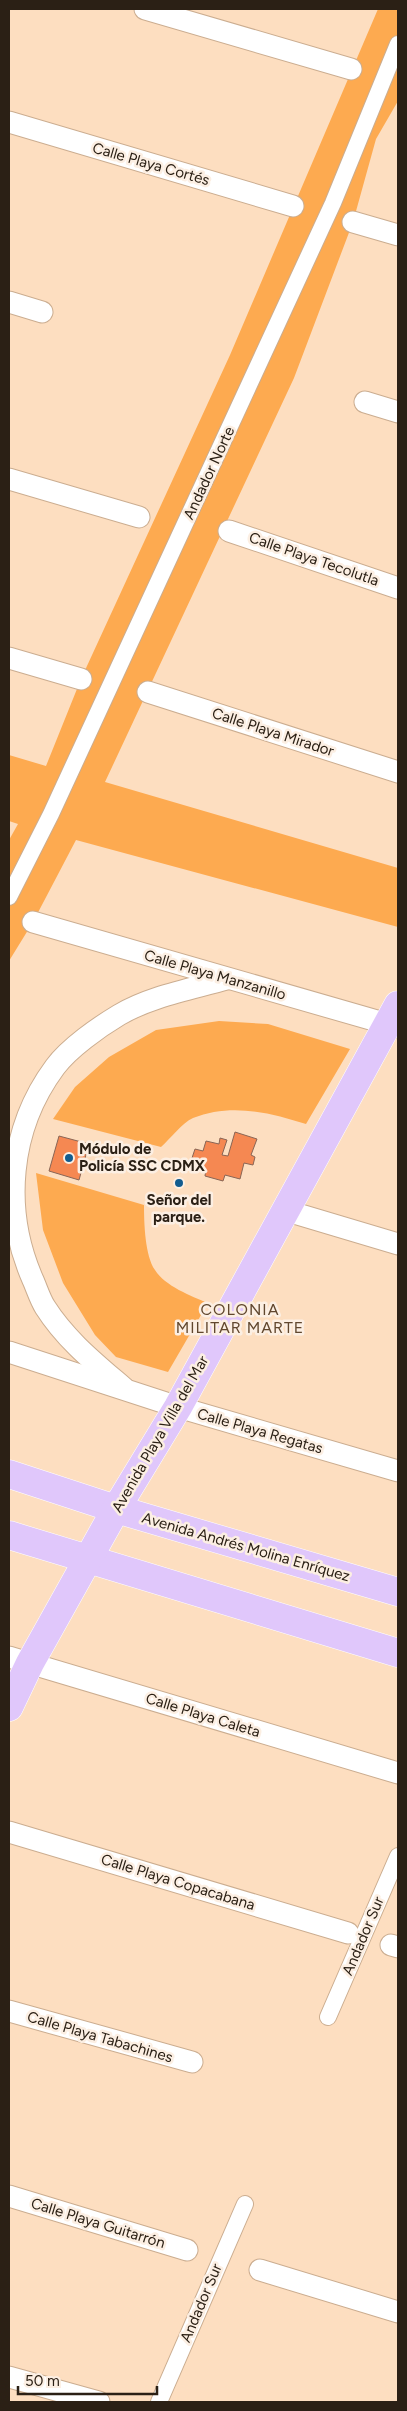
<svg xmlns="http://www.w3.org/2000/svg" width="407" height="2411" viewBox="0 0 407 2411" font-family="Figtree,sans-serif">
  <style>
    .green { fill: #fdaa50 }
    .building { fill: #f58852; stroke: #896555 }
    .lines { fill: none; stroke-linecap: round; stroke-linejoin: round }
    .pedestrian-casing { stroke: #cbad90; stroke-width: 18 }
    .minor-casing { stroke: #cbad90; stroke-width: 23 }
    .primary-casing { stroke: #fff; stroke-width: 29 }
    .pedestrian { stroke: #fff; stroke-width: 16 }
    .minor { stroke: #fff; stroke-width: 21 }
    .primary { stroke: #e0c7fb; stroke-width: 28 }
    .poi-dot { fill: #125c8f; stroke: #fcefe3; stroke-width: 2 }
    .labels { text-anchor: middle; dominant-baseline: central; stroke-width: 5; stroke-linejoin: round; paint-order: stroke }
    .street-label { font-size: 15px; fill: #2b2015; stroke: #fcefe3 }
    .poi-label { font-size: 15px; font-weight: bold; fill: #2b2015; stroke: #fcefe3; text-anchor: start }
    .neighbourhood-label { font-size: 16px; letter-spacing: 1px; fill: #61472e; stroke: #fcefe3 }
  </style>
  <rect width="100%" height="100%" fill="#fddec0"/>
  <g class="green">
    <polygon points="378,9 398,9 398,101 376,139 353,222 294,378 105,782 398,868 398,927 76,840 33,922 9,961 9,840 18,824 9,821 9,755 46,766 81,679 230,355"/>
    <path d="M219 1021 268 1024 350 1049 306 1124C269 1112 230 1103 193 1118 182 1123 170 1139 161 1147L53 1119 75 1087 109 1057 156 1030Z"/>
    <path d="M36 1173 144 1205C144 1223 145 1256 155 1270 165 1286 191 1296 208 1303L168 1372 116 1357 95 1335 63 1283 43 1230Z"/>
  </g>
  <g class="building">
    <polygon points="235,1132 257,1139 251,1155 255,1157 253,1165 244,1163 240,1179 225,1175 223,1181 205,1176 206,1169 190,1164 195,1149 203,1151 206,1141 219,1144 220,1138 227,1140 222,1155 228,1156"/>
    <polygon points="59,1136 89,1144 79,1180 49,1171"/>
  </g>
  <g class="lines">
    <g class="pedestrian-casing">
      <g id="pedestrian">
        <polyline points="9,897 51,814 333,203 398,44"/>
        <polyline points="328,2017 398,1856"/>
        <polyline points="159,2402 245,2204"/>
      </g>
    </g>
    <g class="minor-casing">
      <g id="minor">
        <polyline points="145,9 351,69"/>
        <polyline points="9,122 293,206"/>
        <polyline points="353,222 398,235"/>
        <polyline points="9,302 42,312"/>
        <polyline points="365,402 398,412"/>
        <polyline points="9,479 139,517"/>
        <polyline points="229,531 398,588"/>
        <polyline points="9,658 81,679"/>
        <polyline points="148,692 398,772"/>
        <polyline points="33,922 398,1027"/>
        <polyline points="284,1210 398,1244"/>
        <polyline points="9,1352 178,1407 398,1471"/>
        <path d="M124 1388C95 1363 66 1340 45 1307 40 1299 37 1289 33 1280 2 1210 9 1129 55 1067 69 1048 99 1027 119 1015 151 996 192 989 227 979"/>
        <polyline points="9,1657 398,1773"/>
        <polyline points="9,1832 348,1933"/>
        <polyline points="391,1945 398,1947"/>
        <polyline points="9,2011 192,2062"/>
        <polyline points="9,2196 187,2250"/>
        <polyline points="260,2270 398,2312"/>
        <polyline points="9,2377 99,2402"/>
      </g>
    </g>
    <g class="primary-casing">
      <g id="primary">
        <polyline points="9,1474 116,1509 398,1592"/>
        <polyline points="9,1535 398,1653"/>
        <polyline points="9,1707 30,1663 116,1509 178,1407 398,1005"/>
      </g>
    </g>
    <use href="#pedestrian" class="pedestrian"/>
    <use href="#minor" class="minor"/>
    <use href="#primary" class="primary"/>
  </g>
  <g class="poi-dot">
    <circle cx="69" cy="1158" r="5"/>
    <circle cx="179" cy="1183" r="5"/>
  </g>
  <g class="labels">
    <g class="street-label">
      <text transform="translate(151 164) rotate(16)">Calle Playa Cortés</text>
      <text transform="translate(209 473) rotate(-65)">Andador Norte</text>
      <text transform="translate(314 559) rotate(19)">Calle Playa Tecolutla</text>
      <text transform="translate(273 732) rotate(18)">Calle Playa Mirador</text>
      <text transform="translate(215 975) rotate(16)">Calle Playa Manzanillo</text>
      <text transform="translate(260 1431) rotate(16)">Calle Playa Regatas</text>
      <text transform="translate(160 1434) rotate(-60)">Avenida Playa Villa del Mar</text>
      <text transform="translate(246 1547) rotate(16)">Avenida Andrés Molina Enríquez</text>
      <text transform="translate(203 1715) rotate(17)">Calle Playa Caleta</text>
      <text transform="translate(178 1882) rotate(17)">Calle Playa Copacabana</text>
      <text transform="translate(363 1936) rotate(-67)">Andador Sur</text>
      <text transform="translate(100 2037) rotate(16)">Calle Playa Tabachines</text>
      <text transform="translate(98 2223) rotate(17)">Calle Playa Guitarrón</text>
      <text transform="translate(201 2303) rotate(-67)">Andador Sur</text>
    </g>
    <g class="poi-label">
      <text x="79" y="1149">Módulo de<tspan x="79" dy="17">Policía SSC CDMX</tspan></text>
      <text x="179" y="1200" text-anchor="middle">Señor del<tspan x="179" dy="17">parque.</tspan></text>
    </g>
    <g class="neighbourhood-label">
      <text x="240" y="1309">COLONIA<tspan x="240" dy="18">MILITAR MARTE</tspan></text>
    </g>
  </g>
  <rect width="407" height="2411" fill="none" stroke="#2b2015" stroke-width="20"/>
  <path d="M18 2386v8h139v-8" fill="none" stroke="#2b2015" stroke-width="2.5"/>
  <text x="25" y="2386" font-size="15" fill="#2b2015" stroke="#fcefe3" stroke-width="4" paint-order="stroke">50 m</text>
</svg>
